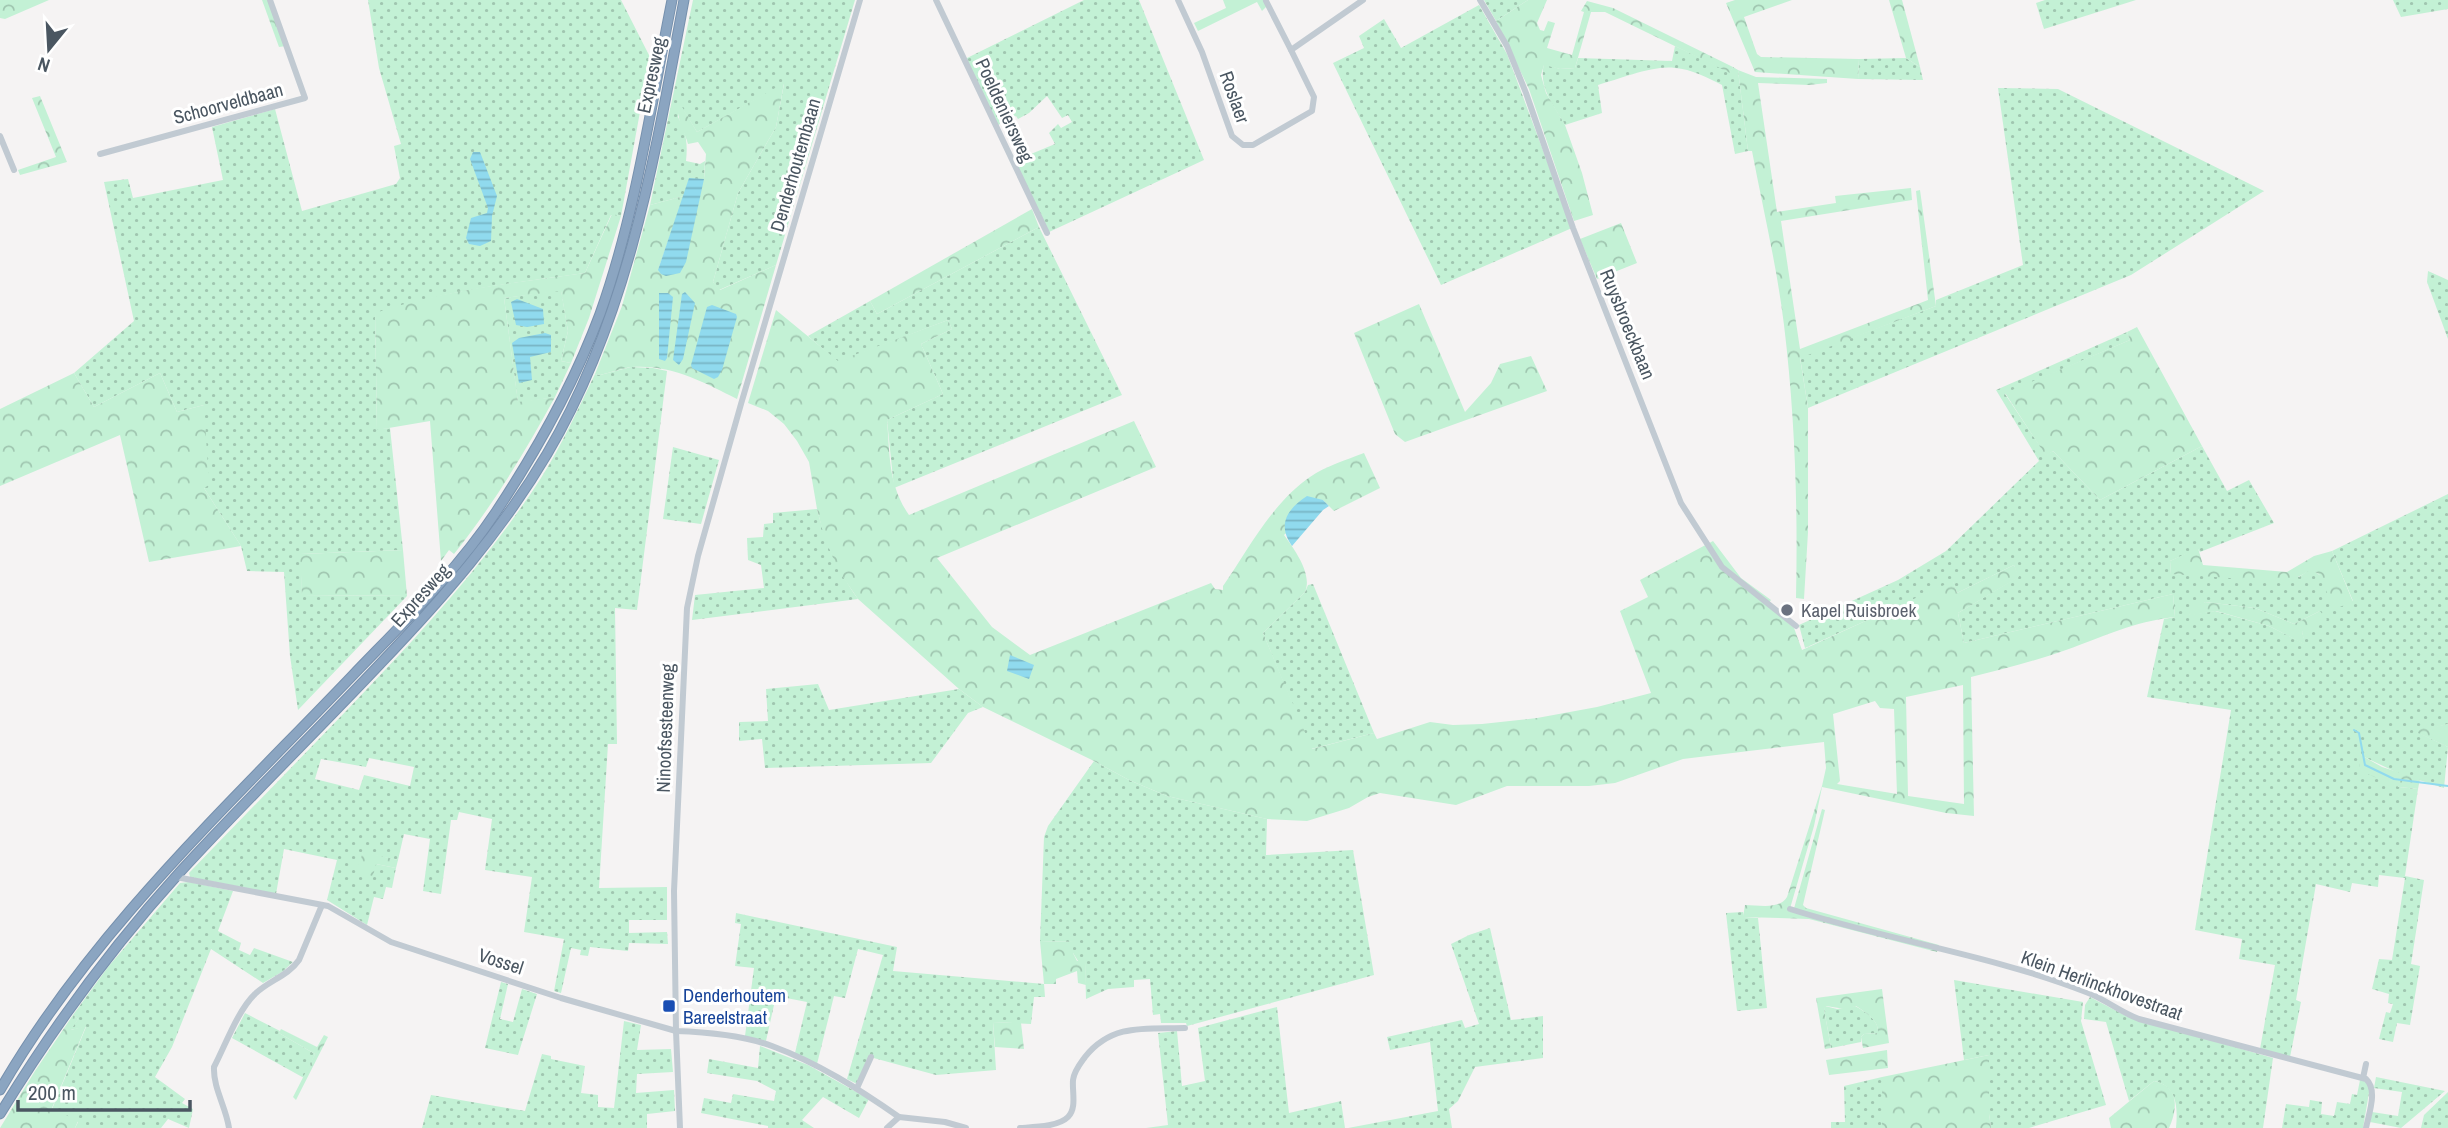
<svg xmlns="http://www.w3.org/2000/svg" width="2448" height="1128" viewBox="0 0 2448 1128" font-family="'Archivo Narrow',sans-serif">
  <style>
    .grass { fill: url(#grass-dots); fill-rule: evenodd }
    .forest { fill: url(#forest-crowns); fill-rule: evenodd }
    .park { fill: #c3f1d5 }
    .water { fill: url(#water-rules) }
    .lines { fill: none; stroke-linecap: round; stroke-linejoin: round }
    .stream { stroke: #90daee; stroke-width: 2 }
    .highway-casing { stroke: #7690ad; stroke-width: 11 }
    .minor { stroke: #c1cad2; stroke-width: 6 }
    .highway { stroke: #8ba5c1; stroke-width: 9 }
    .worship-dot { fill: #6b7280; stroke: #fff; stroke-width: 2.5 }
    .transit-dot { fill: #1a4fb4; stroke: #fff; stroke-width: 2.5 }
    .labels { text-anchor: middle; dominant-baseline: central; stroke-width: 6; stroke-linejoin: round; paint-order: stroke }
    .street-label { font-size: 19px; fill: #4a5661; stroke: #fff }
    .worship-label { font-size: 19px; fill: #5b616d; stroke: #fff; text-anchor: start }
    .transit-label { font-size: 19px; fill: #164399; stroke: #fff; text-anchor: start }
  </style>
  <defs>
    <pattern id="grass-dots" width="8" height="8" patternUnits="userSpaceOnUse" patternTransform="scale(1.75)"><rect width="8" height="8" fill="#c3f1d5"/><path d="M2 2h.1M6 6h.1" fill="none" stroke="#a0c6b0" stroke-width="1.8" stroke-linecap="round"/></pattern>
    <pattern id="forest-crowns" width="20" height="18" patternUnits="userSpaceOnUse" patternTransform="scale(1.75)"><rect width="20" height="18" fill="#c3f1d5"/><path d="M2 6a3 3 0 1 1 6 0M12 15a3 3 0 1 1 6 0" fill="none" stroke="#a0c6b0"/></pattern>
    <pattern id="water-rules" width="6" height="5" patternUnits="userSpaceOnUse" patternTransform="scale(1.75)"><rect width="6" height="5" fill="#90daee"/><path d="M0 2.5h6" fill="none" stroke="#78b4c4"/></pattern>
  </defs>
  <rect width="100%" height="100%" fill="#f5f3f3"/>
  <g class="grass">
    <path d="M368 0H621L650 57 621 216 611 215 585 273C515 283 443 290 375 314L377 429 390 428 403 550 301 554 302 595 407 596 298 710 290 656 284 572 247 571 241 546 204 488V405L177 412 160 373 94 407 74 373 134 321 104 182 128 179 133 198 223 180 212 127 275 109 302 211 396 184 400 178 394 146 401 144 379 68Z"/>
    <path d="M693 0H855L776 265 719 290 713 282 738 193 776 127 784 84 697 132 681 106 678 117C686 132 688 143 686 161L700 164 705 161 704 179H689L684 196 650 205Z"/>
    <polygon points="1084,0 1139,0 1204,160 1049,232 1014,161 1055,144 1049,133 1058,124 1061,128 1072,122 1068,115 1062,118 1047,96 1029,113 1018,119 1016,116 998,125 965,59"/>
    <polygon points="1484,0 1528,0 1496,21"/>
    <polygon points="2045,0 2136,0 2044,29 2036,3"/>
    <polygon points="2393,0 2448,0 2448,9 2401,17"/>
    <polygon points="1479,5 1507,54 1572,228 1441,285 1333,63 1364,48 1359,36 1384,19 1401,48"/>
    <path d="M1675 46 1730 72 1733 67 1738 70 1748 151 1735 154 1722 85C1708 78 1691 69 1675 68 1653 65 1620 79 1598 85L1602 113 1565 125C1554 106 1538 87 1544 64L1560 69 1575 68 1578 58 1672 61Z"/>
    <polygon points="1906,58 1920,67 1923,80 1858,79 1859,59"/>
    <polygon points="1998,88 2058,89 2264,191 2131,275 1808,408 1800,357 1936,306 1936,300 2023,265"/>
    <polygon points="1039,227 1122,395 894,488 887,420 943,394 921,344 952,329 948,320 838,362 808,336 870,301 877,314"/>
    <polygon points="2428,271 2448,280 2448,339 2427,282"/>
    <polygon points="561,290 568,331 561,361 571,363 555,397 518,403 504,298"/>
    <path d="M2127 332 2130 340 2005 394 2046 455 2053 451 2100 500 2202 446 2227 491 2249 480 2274 523 2200 552 2198 549 2170 561 2171 574 2299 577 2309 570H2313L2353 601 2332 551 2448 494V724L2417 732 2448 747 2444 788 2400 774 2360 755 2399 787 2418 789 2405 876 2424 880 2411 964 2420 966 2410 1025 2397 1023 2393 1042 2379 1039 2386 1012 2390 1013 2393 1004 2388 1003 2389 994 2372 989 2379 959 2392 960 2405 878 2379 875 2378 887 2352 883 2350 892 2316 884 2296 1000 2301 1002 2290 1057 2260 1049 2275 965 2239 959 2242 939 2195 930 2231 710 2147 697 2164 619 2175 617 2173 594 1964 643 1958 613 2018 577 2014 565 1957 593 1953 582 1805 648 1799 625 1898 580 1946 551 2039 461 1996 390ZM2205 602 2255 608 2294 624 2320 611 2302 632 2305 644 2269 626 2215 611 2189 615Z"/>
    <path d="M631 367 653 368 667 371 637 610 615 608 617 744H608L599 888 667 887V920H629V933L667 932 668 944 629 943 628 951 590 947 588 956 580 955 581 950 571 948 561 993 554 991 564 939 524 932 532 877 485 870 492 819 459 812 457 820H451L441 894 423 891 430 839 404 834 398 860 363 853 357 872 376 864 396 868 392 888 386 887 383 899 374 897 367 925 327 900 337 860 284 849 276 894 190 877 189 873C242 818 295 764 348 709 418 636 486 563 541 478 562 445 578 409 595 374L600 375ZM369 758 414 767 410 786 364 775 359 790 315 779 321 759 366 767Z"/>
    <polygon points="673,447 719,460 701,524 663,519"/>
    <path d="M817 509C826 544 837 569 858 599L692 620 695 595 764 588 761 565 748 560 747 538 763 537 764 524 773 523V513Z"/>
    <polygon points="1313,584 1374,733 1311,749 1263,633 1305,592 1308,585"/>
    <polygon points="818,684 829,710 959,689 983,707 968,713 931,763 765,768 762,739 739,741 739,722 768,721 766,689"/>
    <polygon points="1094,761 1129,780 1167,796 1267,819 1266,855 1353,850 1374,975 1187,1026 1186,1023 1161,1023 1160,1014 1153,1015 1150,979 1134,980 1134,987 1108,989 1086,999 1085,962 1078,961 1073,953 1073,942 1040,941 1044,837 1048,826"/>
    <polygon points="189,882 233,891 218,931 241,943 239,950 250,955 254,948 293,962 282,972 263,983 211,949 172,1047 155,1077 185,1099 182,1103 193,1109 189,1128 168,1119 161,1128 75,1128 78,1122 52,1109 86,1027 70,1030 78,1019 73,1015 108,967 180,883"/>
    <polygon points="1743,912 1744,917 1758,918 1767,1008 1737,1011 1726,913"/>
    <polygon points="736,913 897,947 893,971 1044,984 1045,997 1034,997 1031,1024 993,1022 996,1070 936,1075 870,1057 857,1084 847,1079 883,955 858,949 845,998 834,996 817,1064 795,1053 807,1002 776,996 766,1041 745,1036 754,968 735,966 741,924 735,923"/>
    <polygon points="1490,928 1511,1020 1543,1016 1543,1058 1475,1067 1458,1101 1449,1109 1452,1128 1348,1128 1438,1111 1430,1042 1390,1050 1387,1037 1462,1020 1465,1028 1479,1024 1451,944 1469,935"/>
    <polygon points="1954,980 2083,1002 2081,1021 2106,1105 2029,1128 1991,1128 1989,1114 1989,1055 1964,1060"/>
    <polygon points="501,982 508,984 500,1019 513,1022 522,989 537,994 518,1055 485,1048"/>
    <path d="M2090 997 2126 1016 2273 1058 2263 1128H2176C2178 1107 2177 1086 2154 1081L2129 1101 2106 1022 2084 1019 2085 1005Z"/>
    <path d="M1825 1006 1837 1009 1855 1006C1866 1012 1879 1020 1878 1033L1864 1034 1861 1037V1042L1831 1048 1824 1009Z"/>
    <polygon points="1277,1007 1289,1113 1341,1101 1345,1128 1146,1128 1168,1125 1158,1033 1177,1031 1182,1086 1205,1081 1198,1028"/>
    <polygon points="245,1013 280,1031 279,1033 315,1054 304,1078 232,1038"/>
    <polygon points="624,1021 641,1025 637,1050 671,1049 673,1072 637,1074 636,1093 674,1090 675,1111 647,1114 647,1128 422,1128 431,1095 525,1111 542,1054 551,1056 551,1059 585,1066 581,1093 598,1095 598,1107 614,1108"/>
    <polygon points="760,1046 808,1065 869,1099 859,1118 823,1097 802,1120 814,1128 768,1128 768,1126 701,1113 704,1098 731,1103 733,1094 774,1101 776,1091 757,1081 707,1073 709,1059 758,1068"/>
    <polygon points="1882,1077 1882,1128 1831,1128 1831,1122 1845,1122 1844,1086"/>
    <polygon points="2376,1077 2445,1091 2401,1128 2370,1122 2372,1112 2398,1116 2402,1092 2374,1088"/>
    <polygon points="2360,1080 2365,1081 2370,1087 2363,1128 2282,1128 2286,1104 2309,1107 2310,1100 2322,1102 2321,1114 2334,1116 2337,1102 2350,1104 2352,1094 2357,1095"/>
    <polygon points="2448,1092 2448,1128 2421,1128 2424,1115"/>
  </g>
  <g class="forest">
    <polygon points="0,0 49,0 5,19 0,18"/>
    <polygon points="262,0 269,0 286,46 279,47"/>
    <polygon points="1528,0 1547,0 1537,23 1540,30 1544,31 1548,21 1555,23 1547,48 1572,55 1584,12 1581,11 1587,1 1613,8 1733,67 1730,73 1605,12 1591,12 1575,68 1560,69 1544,65 1541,75 1546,93 1565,125 1582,173 1593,215 1574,221 1529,89 1496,21"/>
    <polygon points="1735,0 1792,0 1744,17 1757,54 1761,57 1859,59 1858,79 1755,72 1726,3"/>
    <polygon points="1889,0 1902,0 1920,67 1906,58"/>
    <path d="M1738 70 1756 77 1827 79V83L1809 85 1758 83 1777 212 1836 203 1835 196 1911 188 1912 200 1781 221 1800 349 1928 300 1916 191 1920 190 1936 306 1800 358 1808 408V532L1804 599 1796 598C1798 507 1795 416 1784 325 1777 267 1763 209 1752 151H1748Z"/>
    <path d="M784 83 776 127 738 193 713 282 720 290 776 265 737 399C704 382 670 364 632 367 622 368 610 373 600 375L595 374 622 306 650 205 684 196 658 270 704 179 706 154 698 142 688 144C685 131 674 118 681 105L697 132Z"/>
    <polygon points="40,96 67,162 20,175 18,170 56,157 32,98"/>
    <polygon points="1032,209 1039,227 877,314 870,301"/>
    <path d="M612 214 621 216 589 318 571 363 561 361 568 331 561 291 504 298 518 402 555 397C525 452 493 505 454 554L449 550 441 561 430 421 377 430 375 313C443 290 514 283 585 273Z"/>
    <polygon points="1621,223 1637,263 1597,279 1580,239"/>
    <polygon points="1419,304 1465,412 1491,383 1500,364 1531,356 1547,391 1405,442 1395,434 1354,333"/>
    <path d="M776 310 838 361 948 320 952 329 921 344 943 394 887 420C890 455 888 485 909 515L1134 421 1156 467 937 558 992 627 1030 655 1211 583 1215 589 1223 590V586C1249 549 1271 504 1310 477 1326 466 1346 460 1364 453L1380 488 1334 511 1323 500 1284 535C1294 549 1313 574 1305 592L1263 633 1312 749 1374 733 1377 739 1430 722 1453 725 1482 724 1537 718 1597 707 1651 693 1620 611 1648 597 1640 580 1713 541 1741 578 1771 600 1767 605 1794 628 1802 650 1953 581 1957 593 2014 565 2019 577 1958 613 1964 643 2173 594 2175 617C2132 622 2105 636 2066 650 2035 661 2003 669 1971 677L1974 816 1946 813 1822 787 1814 826 1789 912H1793L1822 809 1825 810 1803 905 1806 908 1939 945 1937 952 1809 919 1743 917 1745 905C1759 905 1779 910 1787 897L1822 786 1826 768 1824 742 1683 759 1615 783 1589 786H1507L1456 805 1380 793 1368 797 1349 808 1307 821 1267 819 1167 796 1129 780 1094 761 983 707 959 689 858 599 838 570 824 536 817 509 809 462 797 441 784 424 768 411 748 403ZM1963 685 1964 804 1908 796 1906 697ZM1875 701 1880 708 1894 709 1897 794 1837 784 1840 781 1833 714Z"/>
    <polygon points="2137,327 2202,446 2100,500 2053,451 2046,456 2005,393 2130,340 2127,332"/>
    <polygon points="74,373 94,407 160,373 177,412 204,405 209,485 204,488 241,546 149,562 120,435 0,486 0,409"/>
    <polygon points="2198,548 2203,565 2287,572 2314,556 2332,551 2353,602 2334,609 2319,574 2313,571 2309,571 2289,582 2171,574 2170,561"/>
    <polygon points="403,550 407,596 302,595 300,554"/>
    <polygon points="2205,602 2255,608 2294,624 2320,611 2327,620 2302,632 2306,645 2269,626 2216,611 2188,616 2196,606"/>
    <polygon points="2448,724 2448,747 2416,732 2422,727 2429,728"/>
    <polygon points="2359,754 2382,767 2420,779 2418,789 2399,787 2360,771"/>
    <polygon points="363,852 398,860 396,868 376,864 373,876 356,872"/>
    <polygon points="1040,941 1073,942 1073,953 1077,961 1085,961 1086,985 1078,983 1077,971 1056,979 1056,984 1044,984"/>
    <path d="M1882 989 1889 1043 1863 1048 1861 1037 1864 1034 1878 1033C1879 1020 1865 1012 1856 1006L1845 1009 1826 1006 1824 1009 1831 1048 1825 1049 1816 998Z"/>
    <polygon points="73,1015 78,1019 71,1030 86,1026 52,1108 78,1121 75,1128 0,1128 35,1071"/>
    <polygon points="993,1022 1021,1023 1024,1049 995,1047"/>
    <polygon points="281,1029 317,1047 324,1035 328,1037 296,1100 293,1097 315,1054 279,1033"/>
    <polygon points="1887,1050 1888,1068 1829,1075 1826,1060"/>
    <polygon points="1989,1055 1989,1114 1991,1128 1882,1128 1882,1077"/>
    <path d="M2154 1081C2179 1086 2178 1108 2169 1128H2111L2109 1118Z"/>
  </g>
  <polygon class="park" points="1223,0 1267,0 1266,7 1262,11 1257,2 1198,31 1194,23 1226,8"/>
  <g class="water">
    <polygon points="473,152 480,152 497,196 492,216 491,241 480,246 469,244 466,238 471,218 487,213 488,208 470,159"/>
    <polygon points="689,178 704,179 686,262 680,273 666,276 661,274 658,270"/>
    <polygon points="685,292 695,303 683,359 679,365 673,360 682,294"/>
    <polygon points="659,293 668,293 673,297 667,358 665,361 659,359"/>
    <polygon points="517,299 543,309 544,324 527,327 516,325 511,302"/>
    <polygon points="712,305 736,314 737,317 722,370 718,377 714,379 692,368 691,365 707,307"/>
    <polygon points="545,333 551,335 551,352 530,357 532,380 519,383 512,343 519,338"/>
    <path d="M1307 496 1323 500 1329 506 1323 510 1292 546C1277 525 1287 509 1307 496Z"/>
    <polygon points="1010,655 1034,665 1029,679 1007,671"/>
  </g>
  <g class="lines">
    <polyline class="stream" points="2354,730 2359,733 2365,765 2394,779 2448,786"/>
    <g class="highway-casing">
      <g id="highway">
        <path d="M0 1090C91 932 228 806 353 675 403 623 456 572 496 512 537 450 574 384 600 314 636 213 651 105 672 0"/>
        <path d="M0 1114C53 1027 112 947 180 872 245 801 314 734 380 664 443 598 501 532 547 454 629 315 655 156 684 0"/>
      </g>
    </g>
    <g class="minor">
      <polyline points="936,0 1047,233"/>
      <polyline points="1178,0 1202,52 1232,136 1243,145 1253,145 1312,111 1314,97 1291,50"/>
      <polyline points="1480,0 1507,46 1526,93 1573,228 1681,503 1722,567 1796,626"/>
      <polyline points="1266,1 1291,50 1363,0"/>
      <polyline points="0,136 14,170"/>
      <polyline points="100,154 305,98 270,0"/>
      <path d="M176 877 328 906 391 942 561 998 676 1031C705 1032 745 1036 772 1046 818 1063 859 1089 899 1117"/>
      <path d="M1790 909C1887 940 1991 955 2086 992 2105 999 2120 1012 2139 1019L2366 1079C2378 1090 2369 1113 2366 1128"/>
      <polyline points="2363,1078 2366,1064"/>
      <polyline points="857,1088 871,1057"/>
      <path d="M229 1128C226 1107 213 1088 214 1067 225 1046 238 1010 255 994 268 981 288 976 299 960L322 905"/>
      <polyline points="680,1128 676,1031 674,891 687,608 698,556 741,404 860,0"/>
      <polyline points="887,1128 899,1117 945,1122 966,1128"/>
      <path d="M1020 1128C1033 1127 1058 1127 1068 1117 1077 1108 1072 1092 1073 1080 1074 1071 1080 1064 1085 1057 1112 1023 1146 1029 1185 1028"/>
    </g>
    <use href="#highway" class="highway"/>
  </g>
  <circle class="worship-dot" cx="1787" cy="610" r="7"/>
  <rect class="transit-dot" x="662" y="999" width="14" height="14" rx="3.5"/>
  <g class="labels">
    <g class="street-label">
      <text transform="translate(651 75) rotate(-78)">Expresweg</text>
      <text transform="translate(1235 97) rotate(70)">Roslaer</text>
      <text transform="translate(228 103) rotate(-15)">Schoorveldbaan</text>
      <text transform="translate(1005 110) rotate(65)">Poeldeniersweg</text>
      <text transform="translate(795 165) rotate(-74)">Denderhoutembaan</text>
      <text transform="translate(1628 324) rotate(68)">Ruysbroeckbaan</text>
      <text transform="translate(420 595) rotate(-48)">Expresweg</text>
      <text transform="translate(665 728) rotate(-88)">Ninoofsesteenweg</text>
      <text transform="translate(501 961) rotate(18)">Vossel</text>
      <text transform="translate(2102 985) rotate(20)">Klein Herlinckhovestraat</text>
    </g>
    <g class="worship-label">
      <text x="1801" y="610">Kapel Ruisbroek</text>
    </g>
    <g class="transit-label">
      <text x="683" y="995">Denderhoutem<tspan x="683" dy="22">Bareelstraat</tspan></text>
    </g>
  </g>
  <g transform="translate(49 49) rotate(198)" stroke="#ffffff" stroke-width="5" paint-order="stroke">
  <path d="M0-5L12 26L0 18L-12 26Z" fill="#4a5661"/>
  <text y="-10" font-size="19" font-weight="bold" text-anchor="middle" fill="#4a5661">N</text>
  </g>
  <path d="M18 1100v10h172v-10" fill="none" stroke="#4a5661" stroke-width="3.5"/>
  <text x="28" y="1100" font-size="21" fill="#4a5661" stroke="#ffffff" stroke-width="5" paint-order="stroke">200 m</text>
</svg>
